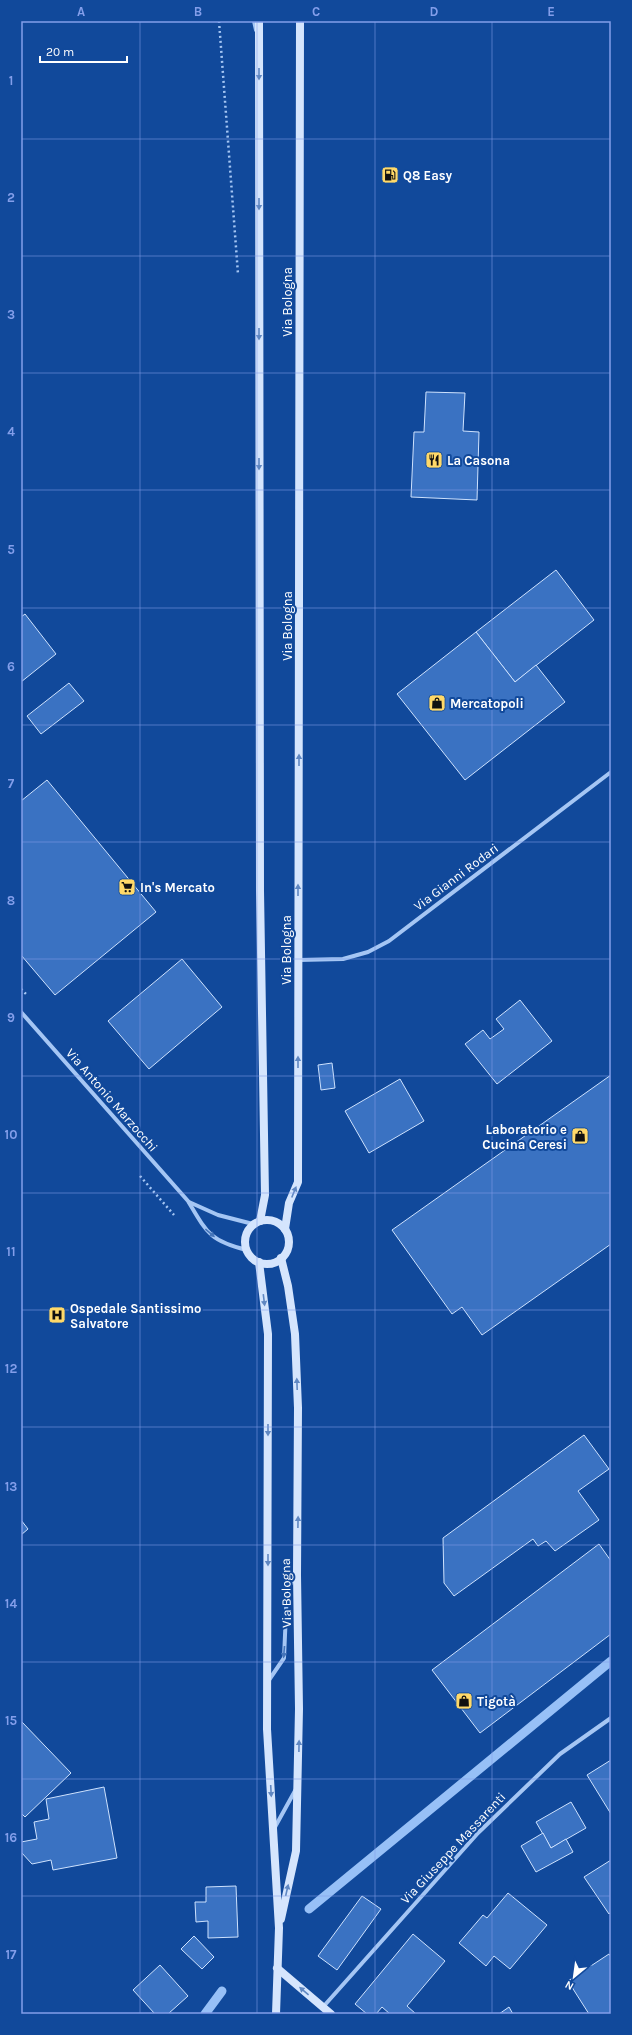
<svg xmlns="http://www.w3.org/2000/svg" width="632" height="2035" viewBox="0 0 632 2035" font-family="Karla,sans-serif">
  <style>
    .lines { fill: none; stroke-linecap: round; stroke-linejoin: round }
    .stream { stroke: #97c0f7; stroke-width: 9 }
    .building { fill: #3a72c2; stroke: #cee2fe }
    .path { stroke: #a5c6f4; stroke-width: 2.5; stroke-dasharray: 2 3; stroke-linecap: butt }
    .street { stroke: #a5c6f4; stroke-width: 4 }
    .secondary { stroke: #d5e5fd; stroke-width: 8 }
    .oneway { fill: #5f87c2 }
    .oneway2 { fill: #4575ba }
    .grid { fill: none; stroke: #839eea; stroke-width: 1; stroke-opacity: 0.55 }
    .labels { text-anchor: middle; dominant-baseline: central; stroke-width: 4; stroke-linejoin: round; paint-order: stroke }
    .poi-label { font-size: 13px; font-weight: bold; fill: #fff; stroke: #11499b; text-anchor: start }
    .street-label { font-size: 13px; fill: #fff; stroke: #11499b }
    .neatline { fill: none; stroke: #839eea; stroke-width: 1.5 }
    .grid-label { font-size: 13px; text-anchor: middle; font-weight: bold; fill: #839eea }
  </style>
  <rect width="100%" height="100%" fill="#11499b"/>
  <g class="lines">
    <g class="stream">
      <polyline points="309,1909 611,1661"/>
      <polyline points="205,2014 222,1991"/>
    </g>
  </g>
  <g class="building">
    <polygon points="426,392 465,393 463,431 479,432 477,500 411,497 414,432 424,432"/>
    <polygon points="556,570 594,620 515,682 476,632"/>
    <polygon points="25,614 56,654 21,682 21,617"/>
    <polygon points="476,632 515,682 536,665 565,702 465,780 397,694"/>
    <polygon points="69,683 84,701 41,734 27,716"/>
    <polygon points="47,780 156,912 55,995 21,955 21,801"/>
    <polygon points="182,959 222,1007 149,1069 108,1021"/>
    <polygon points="520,1000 552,1041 497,1084 465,1044 483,1030 490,1039 504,1029 496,1019"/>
    <polygon points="332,1063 335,1088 321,1090 318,1065"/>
    <polygon points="611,1075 611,1244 482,1335 462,1307 452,1314 392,1230"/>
    <polygon points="400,1079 424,1121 369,1153 345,1111"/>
    <polygon points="584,1435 609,1469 578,1491 599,1520 555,1551 546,1541 538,1546 533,1539 454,1596 444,1583 443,1538"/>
    <polygon points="21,1520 28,1529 21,1535"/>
    <polygon points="599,1544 611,1561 611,1634 480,1733 432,1670"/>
    <polygon points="21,1721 71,1773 25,1817 21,1813"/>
    <polygon points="611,1760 611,1814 587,1775"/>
    <polygon points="104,1787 117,1858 53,1870 51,1860 32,1864 21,1852 21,1842 37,1839 34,1822 49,1819 46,1799"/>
    <polygon points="571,1802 586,1828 551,1848 536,1822"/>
    <polygon points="543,1833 551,1848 566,1839 573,1852 536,1872 521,1846"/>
    <polygon points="611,1860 611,1912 609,1914 584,1877"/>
    <polygon points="236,1886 238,1937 208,1938 208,1921 196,1922 195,1902 206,1902 206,1887"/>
    <polygon points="508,1893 547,1925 510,1969 494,1956 486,1966 459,1943 483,1915 487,1918"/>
    <polygon points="362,1896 381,1909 337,1970 318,1956"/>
    <polygon points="413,1934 445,1961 407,2006 416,2014 390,2014 382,2007 376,2014 367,2014 355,2004"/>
    <polygon points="194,1936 214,1957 202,1969 181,1949"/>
    <polygon points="609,1954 611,1957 611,2014 589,2014 568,1981"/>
    <polygon points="160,1965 188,1996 168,2014 155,2014 133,1990"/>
    <polygon points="509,2007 513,2014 499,2014"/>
  </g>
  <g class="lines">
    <g class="path">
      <polyline points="219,21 238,274"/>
      <polyline points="21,989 27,995"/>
      <polyline points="140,1176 174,1215"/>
    </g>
    <g class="street">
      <polyline points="254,21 256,30"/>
      <polyline points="299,960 343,959 368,952 389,941 611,772"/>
      <path d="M21 1012 188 1201C207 1233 210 1241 247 1250"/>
      <polyline points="189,1202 218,1215 253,1224"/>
      <polyline points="269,1680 284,1658 287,1589 296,1576"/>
      <polyline points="275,1827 296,1789"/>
      <polyline points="323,2007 478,1833 560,1754 611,1718"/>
    </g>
    <g class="secondary">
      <polyline points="259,21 260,891 265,1195 260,1221"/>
      <circle cx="267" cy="1242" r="22"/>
      <polyline points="285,1229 289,1203 298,1182 300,21"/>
      <polyline points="259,1262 268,1334 267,1729 279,1928 276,2014"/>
      <polyline points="281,1919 296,1851 299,1709 297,1575 298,1408 295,1334 288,1286 281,1258"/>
      <polyline points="277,1968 331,2014"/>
    </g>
  </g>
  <defs><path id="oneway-solid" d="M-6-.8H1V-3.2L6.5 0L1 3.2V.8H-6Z"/></defs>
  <g class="oneway">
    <use href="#oneway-solid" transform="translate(259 74) rotate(90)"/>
    <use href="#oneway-solid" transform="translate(259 204) rotate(90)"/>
    <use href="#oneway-solid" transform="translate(259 334) rotate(90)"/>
    <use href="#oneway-solid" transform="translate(259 464) rotate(90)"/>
    <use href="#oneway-solid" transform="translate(299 760) rotate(-90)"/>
    <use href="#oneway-solid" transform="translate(298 890) rotate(-90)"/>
    <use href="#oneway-solid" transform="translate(298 1062) rotate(-90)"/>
    <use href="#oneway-solid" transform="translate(294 1192) rotate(-68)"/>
    <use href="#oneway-solid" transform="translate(264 1300) rotate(83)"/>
    <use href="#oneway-solid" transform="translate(297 1384) rotate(-92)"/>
    <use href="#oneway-solid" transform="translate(268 1430) rotate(90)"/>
    <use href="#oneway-solid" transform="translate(298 1522) rotate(-89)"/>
    <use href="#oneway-solid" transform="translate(268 1560) rotate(90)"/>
    <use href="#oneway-solid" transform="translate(299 1746) rotate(-89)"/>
    <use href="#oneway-solid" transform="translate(271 1791) rotate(87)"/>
    <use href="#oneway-solid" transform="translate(287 1890) rotate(-77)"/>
    <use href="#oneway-solid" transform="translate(304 1991) rotate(-140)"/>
  </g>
  <g class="oneway2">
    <use href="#oneway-solid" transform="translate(210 1233) rotate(40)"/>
    <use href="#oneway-solid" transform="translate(284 1652) rotate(95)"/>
  </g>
  <path class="grid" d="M140 21V2014M257 21V2014M375 21V2014M492 21V2014M21 139H611M21 256H611M21 373H611M21 490H611M21 608H611M21 725H611M21 842H611M21 959H611M21 1076H611M21 1193H611M21 1310H611M21 1427H611M21 1545H611M21 1662H611M21 1779H611M21 1896H611"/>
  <defs>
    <g id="fuel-square" transform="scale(0.9)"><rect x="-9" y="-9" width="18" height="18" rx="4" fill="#ffd969" stroke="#11499b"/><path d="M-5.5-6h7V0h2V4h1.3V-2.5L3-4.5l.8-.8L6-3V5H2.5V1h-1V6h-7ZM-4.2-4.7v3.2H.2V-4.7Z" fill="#111"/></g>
    <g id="restaurant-square" transform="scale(0.9)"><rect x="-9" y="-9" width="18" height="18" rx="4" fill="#ffd969" stroke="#11499b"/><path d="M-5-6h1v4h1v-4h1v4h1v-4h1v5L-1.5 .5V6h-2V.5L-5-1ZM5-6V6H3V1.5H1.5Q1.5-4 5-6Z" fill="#111"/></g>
    <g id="shop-square" transform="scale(0.9)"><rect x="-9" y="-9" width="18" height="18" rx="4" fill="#ffd969" stroke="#11499b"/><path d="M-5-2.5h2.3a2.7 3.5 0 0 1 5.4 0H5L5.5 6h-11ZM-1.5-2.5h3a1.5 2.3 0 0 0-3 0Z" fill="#111"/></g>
    <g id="supermarket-square" transform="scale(0.9)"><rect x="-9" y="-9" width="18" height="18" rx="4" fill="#ffd969" stroke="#11499b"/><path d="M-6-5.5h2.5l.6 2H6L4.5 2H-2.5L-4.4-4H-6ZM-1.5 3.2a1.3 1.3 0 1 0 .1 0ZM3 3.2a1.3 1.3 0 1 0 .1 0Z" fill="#111"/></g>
    <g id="hospital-square" transform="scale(0.9)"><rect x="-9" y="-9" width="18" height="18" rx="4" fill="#ffd969" stroke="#11499b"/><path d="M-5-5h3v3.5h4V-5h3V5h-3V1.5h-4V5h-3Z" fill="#111"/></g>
  </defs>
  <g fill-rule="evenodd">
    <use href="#fuel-square" x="390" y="175"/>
    <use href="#restaurant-square" x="434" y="460"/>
    <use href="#shop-square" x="437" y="703"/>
    <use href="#supermarket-square" x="127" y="887"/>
    <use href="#shop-square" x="580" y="1136"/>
    <use href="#hospital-square" x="57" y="1315"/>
    <use href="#shop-square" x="464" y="1701"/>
  </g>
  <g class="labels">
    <g class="poi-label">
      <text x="403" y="175">Q8 Easy</text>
      <text x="447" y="460">La Casona</text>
      <text x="450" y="703">Mercatopoli</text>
      <text x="140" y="887">In's Mercato</text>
      <text x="567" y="1129" text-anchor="end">Laboratorio e<tspan x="567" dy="15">Cucina Ceresi</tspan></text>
      <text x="70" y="1308">Ospedale Santissimo<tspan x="70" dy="15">Salvatore</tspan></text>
      <text x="477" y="1701">Tigotà</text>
    </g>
    <g class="street-label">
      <text transform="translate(287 302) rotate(-90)">Via Bologna</text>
      <text transform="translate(287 626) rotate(-90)">Via Bologna</text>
      <text transform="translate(456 877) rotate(-37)">Via Gianni Rodari</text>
      <text transform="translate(286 950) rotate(-90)">Via Bologna</text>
      <text transform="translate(112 1100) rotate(49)">Via Antonio Marzocchi</text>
      <text transform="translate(286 1593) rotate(-91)">Via Bologna</text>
      <text transform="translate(453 1848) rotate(-47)">Via Giuseppe Massarenti</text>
    </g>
  </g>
  <rect width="632" height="2035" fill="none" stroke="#11499b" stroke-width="44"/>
  <g transform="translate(574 1977) rotate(209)" stroke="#11499b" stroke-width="3" paint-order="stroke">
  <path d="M0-3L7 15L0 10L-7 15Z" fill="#ffffff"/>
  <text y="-6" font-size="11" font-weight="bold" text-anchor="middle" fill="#ffffff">N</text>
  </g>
  <path d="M40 56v6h87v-6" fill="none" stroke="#ffffff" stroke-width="2"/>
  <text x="46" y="56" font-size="12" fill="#ffffff" stroke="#11499b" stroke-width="3" paint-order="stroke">20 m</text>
  <rect x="22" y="22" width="588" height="1991" class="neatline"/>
  <g class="grid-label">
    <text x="81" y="16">A</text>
    <text x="198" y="16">B</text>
    <text x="316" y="16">C</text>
    <text x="434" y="16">D</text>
    <text x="551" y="16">E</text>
    <text x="11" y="85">1</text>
    <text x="11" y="202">2</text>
    <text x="11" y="319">3</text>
    <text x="11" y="436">4</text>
    <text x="11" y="554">5</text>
    <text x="11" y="671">6</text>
    <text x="11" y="788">7</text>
    <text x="11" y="905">8</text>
    <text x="11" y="1022">9</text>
    <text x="11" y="1139">10</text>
    <text x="11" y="1256">11</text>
    <text x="11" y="1373">12</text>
    <text x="11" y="1491">13</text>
    <text x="11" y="1608">14</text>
    <text x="11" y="1725">15</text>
    <text x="11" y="1842">16</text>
    <text x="11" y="1959">17</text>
  </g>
</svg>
